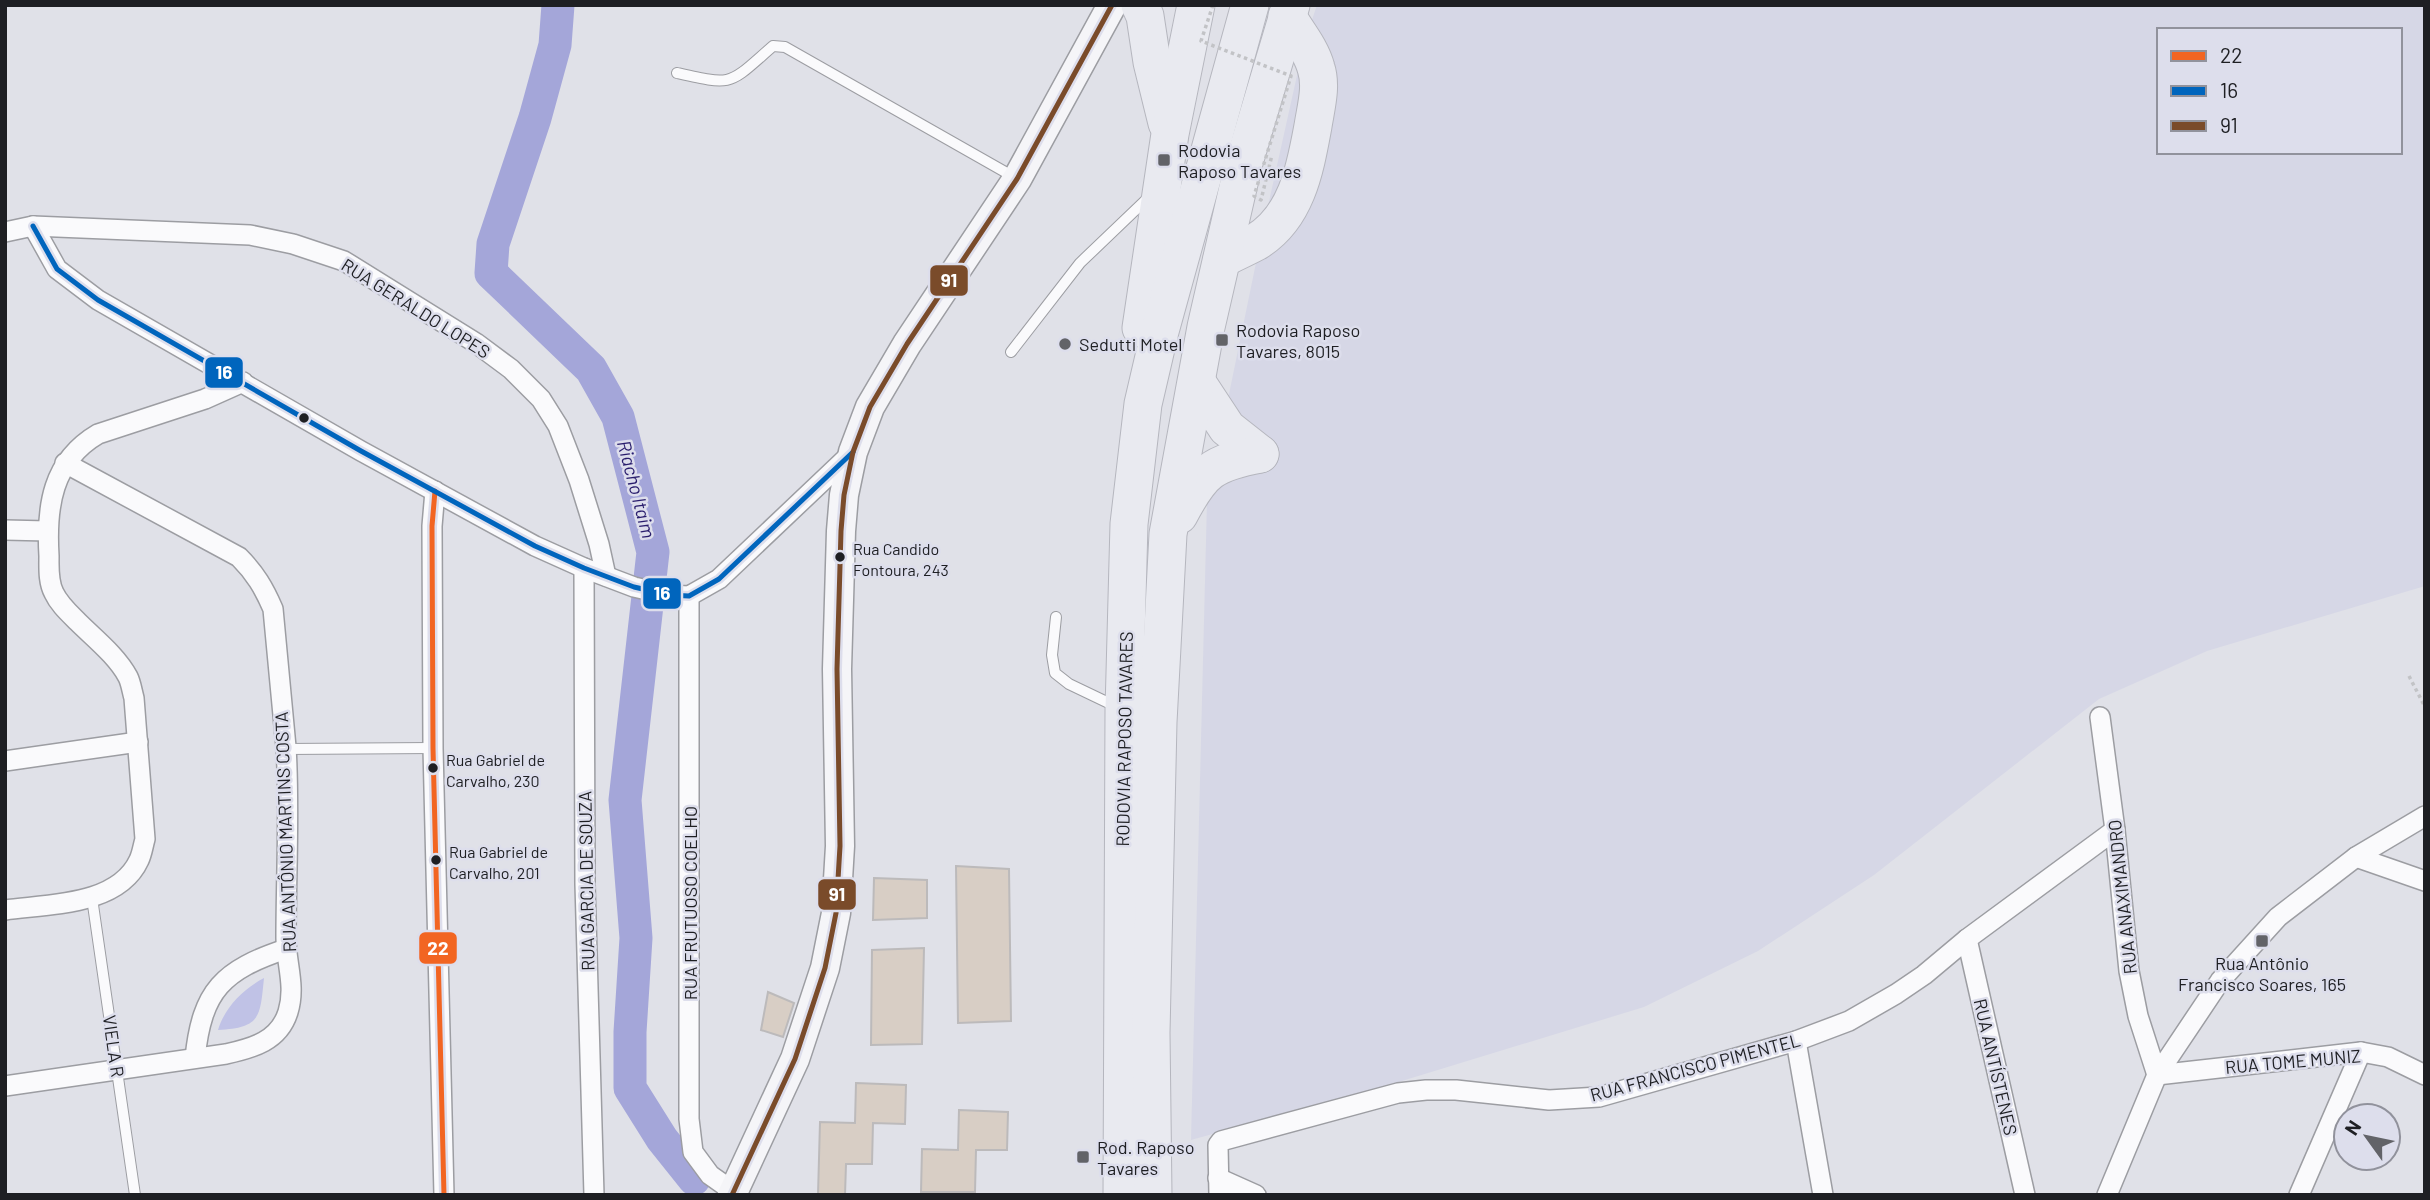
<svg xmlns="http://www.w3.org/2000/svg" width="2430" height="1200" viewBox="0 0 2430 1200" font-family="Barlow,sans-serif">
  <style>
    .built { fill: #d6d7e6; fill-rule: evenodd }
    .green { fill: #c0c2e6 }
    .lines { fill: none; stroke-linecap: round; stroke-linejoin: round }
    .river { stroke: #a4a6d9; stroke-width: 33 }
    .building { fill: #d8cec5; stroke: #bcbabb; stroke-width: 2 }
    .service-casing { stroke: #9c9da2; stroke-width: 12 }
    .minor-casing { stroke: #9c9da2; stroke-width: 22 }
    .secondary-casing { stroke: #9c9da2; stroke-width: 31 }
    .motorway-casing { stroke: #b5b6be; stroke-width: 39 }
    .path { stroke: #c2c3c6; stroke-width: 3.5; stroke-dasharray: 3.5 3.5; stroke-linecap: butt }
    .service { stroke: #fafafc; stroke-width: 10 }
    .minor { stroke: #fafafc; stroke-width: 19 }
    .secondary { stroke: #f5f5f8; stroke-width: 28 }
    .motorway { stroke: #e9eaf0; stroke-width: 37 }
    .path-bridge { stroke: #c2c3c6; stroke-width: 3.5; stroke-dasharray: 3.5 3.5; stroke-linecap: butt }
    .bus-1-casing { stroke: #dddeec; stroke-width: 10 }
    .bus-2-casing { stroke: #dddeec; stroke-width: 10 }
    .bus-3-casing { stroke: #dddeec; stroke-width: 10 }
    .bus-1 { stroke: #f26522; stroke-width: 5 }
    .bus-2 { stroke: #0065bd; stroke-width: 5 }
    .bus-3 { stroke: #7a4b2a; stroke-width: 5 }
    .poi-dot { fill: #626368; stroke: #dddeec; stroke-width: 2.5 }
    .bus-dot { fill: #1e1f23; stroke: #dddeec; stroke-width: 2.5 }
    .labels { text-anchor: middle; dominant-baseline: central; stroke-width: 5; stroke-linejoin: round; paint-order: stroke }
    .bus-label { font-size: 16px; fill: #1e1f23; stroke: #dddeec; text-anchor: start }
    .poi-label { font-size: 18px; fill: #1e1f23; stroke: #dddeec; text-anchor: start }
    .street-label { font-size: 18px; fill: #1e1f23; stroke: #dddeec }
    .water-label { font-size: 19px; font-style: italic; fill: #281c6c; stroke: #dddeec }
    .line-badge { stroke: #dddeec; stroke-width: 2.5 }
    .badge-label { font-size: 19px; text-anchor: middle; font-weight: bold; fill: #fff }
  </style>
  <rect width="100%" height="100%" fill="#e0e1e8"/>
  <path class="built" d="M1317 5H2425V586L2207 651 2099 699 1874 875 1758 951 1644 1007 1379 1088 1191 1140 1207 501 1264 224 1304 44ZM2159 30H2400V152H2159Z"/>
  <path class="green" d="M264 978C260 1017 261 1028 218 1030 225 1007 243 989 264 978Z"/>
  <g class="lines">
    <polyline class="river" points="558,5 555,45 535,118 493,244 491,273 591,369 618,417 653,552 625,800 636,938 630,1032 630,1088 662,1139 694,1179"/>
  </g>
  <g class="building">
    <polygon points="956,866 1009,869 1011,1021 958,1023"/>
    <polygon points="874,878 927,880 927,918 873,920"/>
    <polygon points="924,948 922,1044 871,1045 872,950"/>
    <polygon points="768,992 794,1003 783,1037 761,1030"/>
    <polygon points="856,1083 906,1085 905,1124 873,1123 872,1164 846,1164 845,1195 818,1195 820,1122 855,1123"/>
    <polygon points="959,1110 1008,1112 1007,1150 976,1150 975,1192 921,1192 922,1149 958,1150"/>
  </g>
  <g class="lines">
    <g class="service-casing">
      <g id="service">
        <path d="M677 73C735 86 728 85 773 46L785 47 1014 177"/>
        <polyline points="1011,352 1080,263 1150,196"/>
        <polyline points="1056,617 1052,655 1055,673 1069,684 1115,706"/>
        <polyline points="286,749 433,748"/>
        <polyline points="92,898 135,1195"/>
      </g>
    </g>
    <g class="minor-casing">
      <g id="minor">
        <polyline points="33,226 57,269 98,300 361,451 535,546 584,568 634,587 669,595 689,596 719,579 853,452"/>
        <polyline points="5,232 33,226 250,235 293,244 344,261 476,343 511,369 541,399 558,426 579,480 599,544 606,576"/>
        <polyline points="435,491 432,526 433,748 444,1195"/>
        <polyline points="5,530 48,531"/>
        <polyline points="584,568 585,884 594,1195"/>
        <polyline points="689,596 689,1119 693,1152 710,1175 734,1192"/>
        <polyline points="2100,717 2115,830 2129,971 2138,1016 2157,1075 2361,1052 2388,1057 2425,1075"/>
        <polyline points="5,761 138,742"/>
        <polyline points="2356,857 2425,881"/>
        <path d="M5 910C48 904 118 906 139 860 142 854 143 846 145 839L134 698C132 691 131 683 128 677 117 656 94 638 78 622 69 613 59 604 54 593 48 582 49 568 49 556 46 507 52 461 98 434L205 399 243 382"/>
        <polyline points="1967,939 2025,1195"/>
        <polyline points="1796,1041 1823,1195"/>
        <path d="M195 1058C202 990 223 970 286 949"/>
        <path d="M5 1086 226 1054C253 1048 279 1041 288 1012 296 986 286 963 286 938 286 875 290 809 286 747 282 701 277 655 273 609 264 588 255 573 239 557L65 463"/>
        <polyline points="1218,1178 1256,1195"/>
        <polyline points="1219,1195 1218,1145 1221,1141 1398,1093 1426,1090 1456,1090 1549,1100 1599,1097 1796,1041 1849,1021 1896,994 1924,975 1967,939 2115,830"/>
        <polyline points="2107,1195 2157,1075 2220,981 2278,917 2356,857 2425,816"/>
        <polyline points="2299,1195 2361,1052"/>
      </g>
    </g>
    <g class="secondary-casing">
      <polyline id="secondary" points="732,1195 795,1059 825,968 836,913 840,846 837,669 841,531 844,495 853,452 870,407 907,344 1017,179 1112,5"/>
    </g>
    <g class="motorway-casing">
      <g id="motorway">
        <polyline points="1140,5 1145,16 1152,62 1167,123"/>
        <path d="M1222 259C1233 253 1245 248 1256 242 1297 217 1305 169 1313 126 1316 107 1322 86 1316 68 1311 49 1297 33 1287 16"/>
        <polyline points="1141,328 1170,134 1196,5"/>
        <polyline points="1198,384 1227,428 1260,454"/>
        <path d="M1179 515C1202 471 1212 463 1260 454"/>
        <polyline points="1122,1195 1124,710 1129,524 1143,404 1160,331 1250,5"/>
        <polyline points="1153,1195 1151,1033 1158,722 1168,534 1206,327 1243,166 1291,5"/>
      </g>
    </g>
    <polyline class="path" points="2409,676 2425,707"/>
    <use href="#service" class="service"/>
    <use href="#minor" class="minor"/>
    <use href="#secondary" class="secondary"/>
    <use href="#motorway" class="motorway"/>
    <polyline class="path-bridge" points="1213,5 1201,41 1291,76 1254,196 1261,200 1272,155"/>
    <g class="bus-1-casing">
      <polyline id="bus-1" points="435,491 432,526 433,748 444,1195"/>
    </g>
    <g class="bus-2-casing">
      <polyline id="bus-2" points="33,226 57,269 98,300 361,451 535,546 584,568 634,587 669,595 689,596 719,579 853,452"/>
    </g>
    <g class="bus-3-casing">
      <polyline id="bus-3" points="732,1195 795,1059 825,968 836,913 840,846 837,669 841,531 844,495 853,452 870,407 907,344 1017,179 1112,5"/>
    </g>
    <use href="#bus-1" class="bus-1"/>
    <use href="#bus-2" class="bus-2"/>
    <use href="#bus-3" class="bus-3"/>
  </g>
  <g class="poi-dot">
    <rect x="1157" y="153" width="14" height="14" rx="3.5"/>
    <rect x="1215" y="333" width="14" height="14" rx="3.5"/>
    <circle cx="1065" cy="344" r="7"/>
    <rect x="2255" y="934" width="14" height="14" rx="3.5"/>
    <rect x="1076" y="1150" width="14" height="14" rx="3.5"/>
  </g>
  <g class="bus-dot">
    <circle cx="304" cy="418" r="6"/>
    <circle cx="840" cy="557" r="6"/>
    <circle cx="433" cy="768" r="6"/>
    <circle cx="436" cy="860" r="6"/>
  </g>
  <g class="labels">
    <g class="bus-label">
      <text x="853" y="548">Rua Candido<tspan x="853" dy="21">Fontoura, 243</tspan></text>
      <text x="446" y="759">Rua Gabriel de<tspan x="446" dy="21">Carvalho, 230</tspan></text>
      <text x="449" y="851">Rua Gabriel de<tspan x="449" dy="21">Carvalho, 201</tspan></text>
    </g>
    <g class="poi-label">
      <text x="1178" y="150">Rodovia<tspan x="1178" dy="21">Raposo Tavares</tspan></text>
      <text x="1236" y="330">Rodovia Raposo<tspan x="1236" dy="21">Tavares, 8015</tspan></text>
      <text x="1079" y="344">Sedutti Motel</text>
      <text x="2262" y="963" text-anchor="middle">Rua Antônio<tspan x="2262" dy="21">Francisco Soares, 165</tspan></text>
      <text x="1097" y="1147">Rod. Raposo<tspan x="1097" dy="21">Tavares</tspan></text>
    </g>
    <g class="street-label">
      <text transform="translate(416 308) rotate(32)">RUA GERALDO LOPES</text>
      <text transform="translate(1124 739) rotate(-89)">RODOVIA RAPOSO TAVARES</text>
      <text transform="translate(285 832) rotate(-92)">RUA ANTÔNIO MARTINS COSTA</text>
      <text transform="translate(586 881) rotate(-91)">RUA GARCIA DE SOUZA</text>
      <text transform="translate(2122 897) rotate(-96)">RUA ANAXIMANDRO</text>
      <text transform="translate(690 903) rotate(-90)">RUA FRUTUOSO COELHO</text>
      <text transform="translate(114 1046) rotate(82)">VIELA R</text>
      <text transform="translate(2293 1061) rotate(-5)">RUA TOME MUNIZ</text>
      <text transform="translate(1695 1067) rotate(-15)">RUA FRANCISCO PIMENTEL</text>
      <text transform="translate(1996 1067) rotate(77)">RUA ANTÍSTENES</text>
    </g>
    <g class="water-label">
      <text transform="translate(637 489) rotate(75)">Riacho Itaim</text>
    </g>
  </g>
  <g class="line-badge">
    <rect x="929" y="264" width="40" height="33" rx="7" fill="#7a4b2a"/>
    <rect x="204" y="356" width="40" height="33" rx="7" fill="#0065bd"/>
    <rect x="642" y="577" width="40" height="33" rx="7" fill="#0065bd"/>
    <rect x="817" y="878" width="40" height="33" rx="7" fill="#7a4b2a"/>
    <rect x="418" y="931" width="40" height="34" rx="7" fill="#f26522"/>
  </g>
  <g class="badge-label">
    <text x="949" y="287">91</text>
    <text x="224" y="379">16</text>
    <text x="662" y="600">16</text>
    <text x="837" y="901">91</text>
    <text x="438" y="955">22</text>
  </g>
  <rect width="2430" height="1200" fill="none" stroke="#1e1f23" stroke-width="14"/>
  <rect x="2157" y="28" width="245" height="126" fill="#dddeec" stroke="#91929c" stroke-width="2"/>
  <rect x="2171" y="51" width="35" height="10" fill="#f26522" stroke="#91929c" stroke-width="2"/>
  <text x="2220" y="63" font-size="21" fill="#1e1f23">22</text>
  <rect x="2171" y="86" width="35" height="10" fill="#0065bd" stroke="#91929c" stroke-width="2"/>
  <text x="2220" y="98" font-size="21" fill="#1e1f23">16</text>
  <rect x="2171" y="121" width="35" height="10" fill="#7a4b2a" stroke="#91929c" stroke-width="2"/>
  <text x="2220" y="133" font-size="21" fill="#1e1f23">91</text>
  <g transform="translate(2367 1137) rotate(303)"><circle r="33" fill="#dddeec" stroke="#91929c" stroke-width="2"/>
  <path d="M0-5L12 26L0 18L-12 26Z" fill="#626368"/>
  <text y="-10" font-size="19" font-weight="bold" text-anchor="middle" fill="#1e1f23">N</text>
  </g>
</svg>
